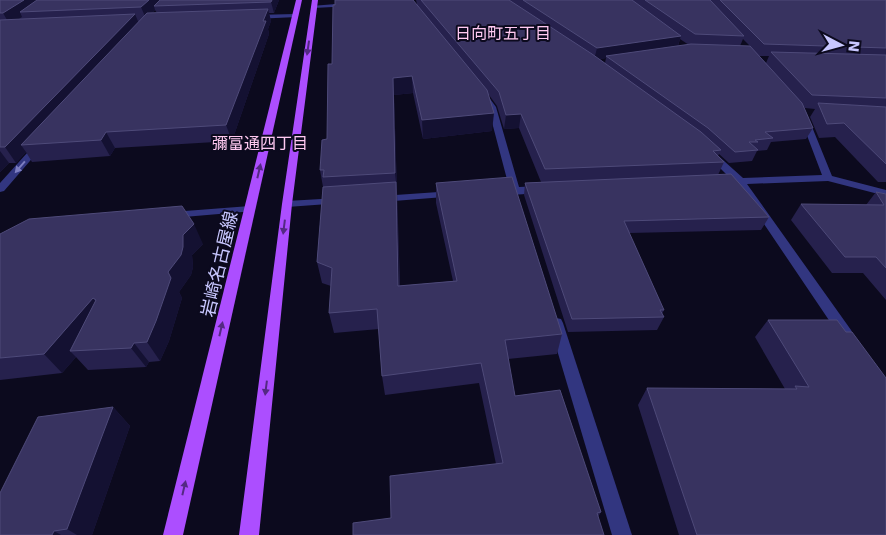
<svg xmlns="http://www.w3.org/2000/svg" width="886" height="535" viewBox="0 0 886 535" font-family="'DejaVu Sans','Noto Sans JP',sans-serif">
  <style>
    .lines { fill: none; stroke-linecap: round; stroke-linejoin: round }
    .minor { fill: #323680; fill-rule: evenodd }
    .major { fill: #ac4eff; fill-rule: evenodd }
    .wall { fill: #26214d; fill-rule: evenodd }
    .shaded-wall { fill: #141132 }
    .building { fill: #383360; stroke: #4e4a79 }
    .oneway { fill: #542983 }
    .oneway2 { fill: #7d7ec0 }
    .labels { text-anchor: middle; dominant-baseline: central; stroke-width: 4; stroke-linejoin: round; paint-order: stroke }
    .far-neighbourhood-label { font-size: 16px; fill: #ffc9f1; stroke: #0c0a1e }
    .street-label { font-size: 18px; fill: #c8c7ff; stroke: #0c0a1e }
  </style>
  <rect width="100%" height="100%" fill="#0c0a1e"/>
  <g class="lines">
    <g class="minor">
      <polygon points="349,3 351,6 314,8 311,6"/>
      <polygon points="295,14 297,17 253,19 250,17 253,15"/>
      <path d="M479 92H485L496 107 519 187 540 186 545 189 544 191C533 194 503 197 496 191L497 189 509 187 488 107 478 94Z"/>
      <polygon points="804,114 808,117 832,176 886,190 886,196 828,181 747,184 851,330 853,334 851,338 846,340 841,338 737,184 716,184 716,180 731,179 706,154 711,151 714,152 743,178 822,175 800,117"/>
      <polygon points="39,142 44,145 42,147 4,191 0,192 0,183 36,143"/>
      <polygon points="453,191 457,192 458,194 457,196 381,202 376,199 381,196"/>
      <polygon points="338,198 342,199 343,201 342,203 287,207 282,204 287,201"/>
      <polygon points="250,206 255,209 254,211 172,218 166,215 172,212"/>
      <polygon points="556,318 561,319 563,323 632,535 612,535 549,323 551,319"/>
    </g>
    <g class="major">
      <polygon points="296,0 302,0 183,535 163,535"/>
      <polygon points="312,0 318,0 292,204 259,535 239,535 282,204"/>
    </g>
  </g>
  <g class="wall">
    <path d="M0 0H279L274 13H269L271 21 268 29 269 34 232 141 115 148 110 156 32 162 26 152 16 163H9L0 172ZM155 10 157 13H152Z"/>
    <path d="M416 0H886V182H878L835 137 819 138 810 117 815 109 805 108 804 107 813 128 806 139 771 142 767 150 757 151 752 161 729 163 719 154 718 156 724 162 718 175 769 217 761 230 629 233 664 310 662 314 664 317 657 330 568 332 524 195 525 183 541 182 519 128 504 129 497 106 489 95 492 131 423 139 413 93 394 95 400 286 453 281 436 203V183L562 334 557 354 508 359 515 396 601 512 598 517 391 518 496 464 479 383 385 395 382 376 379 329 334 333 329 313 331 286 322 283 317 262 323 187 320 170 327 139 332 64 335 5 417 4ZM680 39 689 45 678 46ZM743 39 750 46H740ZM759 56H769L766 63ZM606 58 605 63 600 59Z"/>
    <polygon points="876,192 886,194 886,300 863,273 832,273 791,220 801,204 866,205"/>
    <polygon points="0,234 203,244 192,255 193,267 191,275 179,292 182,298 169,341 160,361 149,362 146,367 88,370 76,357 62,373 0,380"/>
    <polygon points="768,320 846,332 886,535 679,535 638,405 647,388 785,389 755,337"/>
    <polygon points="113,407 130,426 92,535 0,535"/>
  </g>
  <g class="shaded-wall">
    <polygon points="24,0 47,0 20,12 22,17 10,25 3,13"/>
    <polygon points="149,0 164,0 154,6 155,10 146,19 141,7"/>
    <polygon points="272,0 279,0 274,13 271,2"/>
    <polygon points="268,9 271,21 268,29 269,34 232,141 226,125"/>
    <polygon points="135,14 140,26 21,145 26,152 16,163 5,147"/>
    <polygon points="681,36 677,48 606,56 606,58 594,60 597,48"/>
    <polygon points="412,76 413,93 394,95 397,192 395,173 393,78"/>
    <polygon points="494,113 492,131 423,139 422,120"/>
    <polygon points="521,114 519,128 504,129 506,115"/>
    <polygon points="106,132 115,148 110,156 101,140"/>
    <polygon points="0,151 9,163 0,172"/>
    <polygon points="396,182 397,202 400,307 398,286"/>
    <polygon points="194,224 203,244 192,255 193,267 191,275 179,292 182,298 169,341 160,361 147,342 168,272 183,235"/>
    <polygon points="93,298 108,318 70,351 76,357 62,373 44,354"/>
    <polygon points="134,343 149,362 146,367 131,348"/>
    <polygon points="113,407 130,426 92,535 77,535 67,529"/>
    <polygon points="54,531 61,535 52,535"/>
  </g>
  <g class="building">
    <polygon points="0,0 24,0 3,13 0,13"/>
    <polygon points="37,0 149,0 141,7 20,12"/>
    <polygon points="160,0 272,0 271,2 154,6"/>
    <polygon points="335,0 413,0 487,90 494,113 422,120 412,76 393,78 395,173 323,177 324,170 320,170 322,140 327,139 328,64 332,64 333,5 335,5"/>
    <polygon points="421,0 509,0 592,54 701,132 721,150 713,151 724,162 545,169 521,114 506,115 499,92"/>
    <polygon points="523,0 632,0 681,36 597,48"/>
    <polygon points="645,0 710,0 744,36 695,34"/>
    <polygon points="720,0 886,0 886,48 764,44"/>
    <polygon points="268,9 263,21 266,21 226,125 106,132 101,140 21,145 147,13"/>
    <polygon points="135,14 5,147 0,147 0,20"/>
    <polygon points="691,44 750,46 802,103 813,128 765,132 773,138 755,140 758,142 749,142 758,150 735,152 708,128 606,56"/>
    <polygon points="771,52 886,55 886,98 812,95"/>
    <polygon points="818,103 886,107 886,164 844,123 827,124"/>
    <polygon points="731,174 769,217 624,221 664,310 660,310 664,317 572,319 525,183"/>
    <polygon points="512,177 562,334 505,340 515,396 560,390 601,512 597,513 604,535 353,535 353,523 391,518 390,476 503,463 481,363 382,376 377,309 329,313 332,268 317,262 323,187 396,182 398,286 457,281 436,183"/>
    <polygon points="876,192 886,194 886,268 876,257 845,257 801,204 884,205"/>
    <polygon points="182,206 194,224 183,235 183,247 181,255 168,272 171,278 156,321 147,342 134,343 131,348 70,351 96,300 93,298 44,354 0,358 0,234 29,219"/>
    <polygon points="768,320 837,320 846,332 852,332 886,378 886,535 697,535 647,388 797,389 795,386 809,387"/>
    <polygon points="113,407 67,529 54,531 52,535 0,535 0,493 38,417"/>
  </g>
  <defs><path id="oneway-solid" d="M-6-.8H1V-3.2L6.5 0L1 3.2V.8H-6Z" transform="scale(1.25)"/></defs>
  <g class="oneway">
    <use href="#oneway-solid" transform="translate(308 48) rotate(98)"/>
    <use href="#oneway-solid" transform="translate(259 171) rotate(-77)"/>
    <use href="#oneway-solid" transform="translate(284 227) rotate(97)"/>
    <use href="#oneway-solid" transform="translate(221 329) rotate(-77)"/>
    <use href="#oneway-solid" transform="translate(266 388) rotate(97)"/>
    <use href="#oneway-solid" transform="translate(184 488) rotate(-77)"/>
  </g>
  <use class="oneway2" href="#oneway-solid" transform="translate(20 167) rotate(131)"/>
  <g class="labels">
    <g class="far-neighbourhood-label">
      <text x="503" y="33">日向町五丁目</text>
      <text x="260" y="143">彌富通四丁目</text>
    </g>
    <g class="street-label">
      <text transform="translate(219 264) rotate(-77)">岩崎名古屋線</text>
    </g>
  </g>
  <g transform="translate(841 45) rotate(96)" stroke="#0c0a1e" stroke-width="4" paint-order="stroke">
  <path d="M0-4L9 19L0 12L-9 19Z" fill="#c8c7ff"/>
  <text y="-8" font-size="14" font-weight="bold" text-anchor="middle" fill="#c8c7ff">N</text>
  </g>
</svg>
